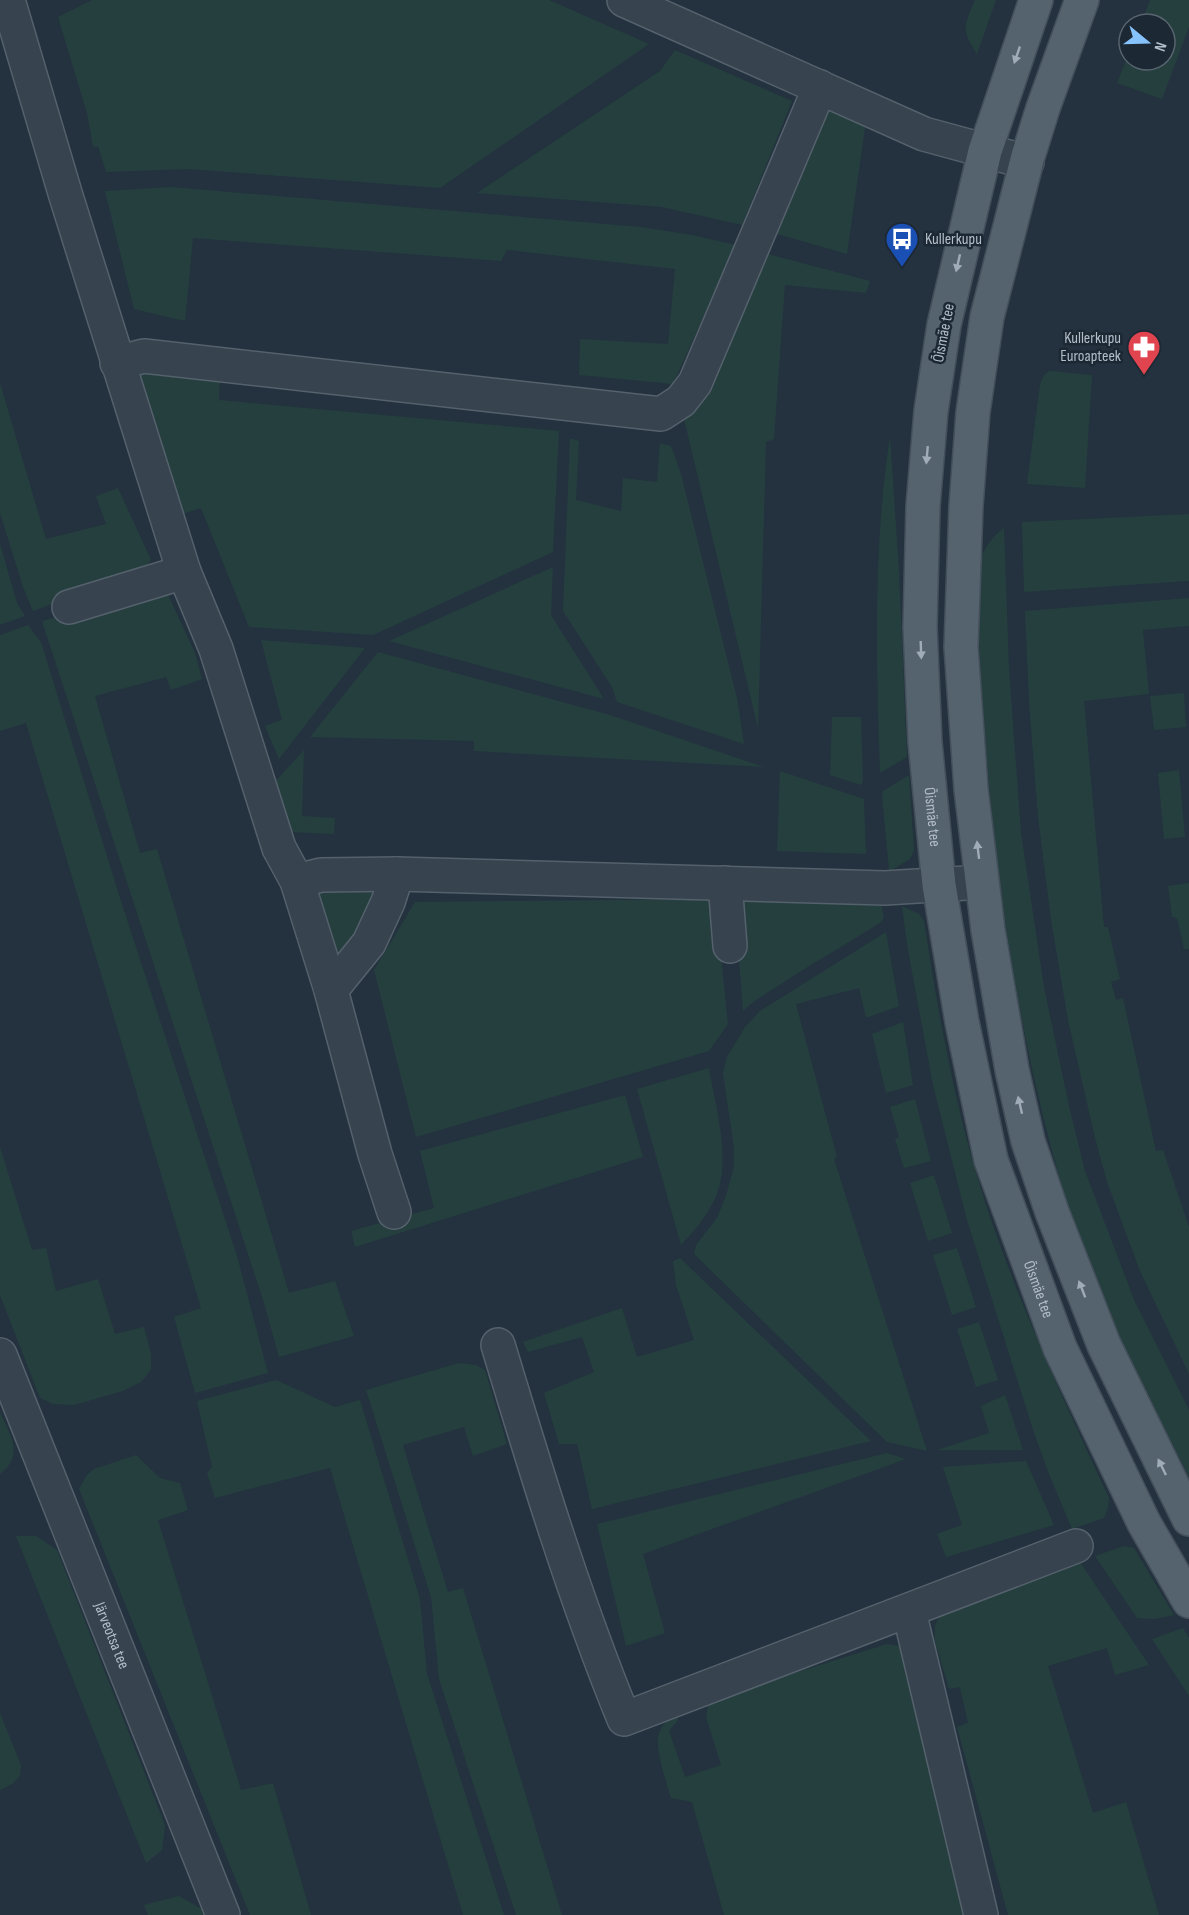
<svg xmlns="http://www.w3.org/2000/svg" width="1189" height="1915" viewBox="0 0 1189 1915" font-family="'Sofia Sans Condensed',sans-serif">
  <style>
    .green { fill: #253f3f }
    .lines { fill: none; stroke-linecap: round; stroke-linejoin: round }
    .minor-casing { stroke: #55616c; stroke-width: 36 }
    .major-casing { stroke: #434f5a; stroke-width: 36 }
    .minor { stroke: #37434e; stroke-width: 33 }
    .major { stroke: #55636e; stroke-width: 33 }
    .oneway { fill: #a0acb7 }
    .labels { text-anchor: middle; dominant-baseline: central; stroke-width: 5; stroke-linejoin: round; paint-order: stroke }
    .poi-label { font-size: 16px; fill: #b3bec9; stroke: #1c2833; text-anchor: start }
    .street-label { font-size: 16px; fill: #b3bec9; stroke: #1c2833 }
  </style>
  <rect width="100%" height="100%" fill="#23323e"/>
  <g class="green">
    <polygon points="92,0 549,0 649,44 440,188 189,169 106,172 98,146 93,147 87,113 58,17"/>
    <path d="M975 0H996L977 54C961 29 964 26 975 0Z"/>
    <polygon points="1150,0 1189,0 1189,27 1162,99 1117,83 1129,53 1129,60 1165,60 1165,24 1141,24"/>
    <polygon points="675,50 792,101 742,225 662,207 477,193 660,71"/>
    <polygon points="825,100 866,121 847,254 767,231"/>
    <polygon points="171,187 641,227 692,235 736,245 673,384 579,375 580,339 668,344 675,269 507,250 501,261 193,238 185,321 134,309 105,191"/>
    <polygon points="764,253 870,281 866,293 785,285 774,439 766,442 758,728 683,415"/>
    <polygon points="157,368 220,377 219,400 559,431 553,552 373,635 249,627 201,508 183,514 139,375"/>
    <polygon points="1049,371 1092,375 1085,488 1027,484 1040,384 1044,375"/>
    <polygon points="0,383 46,539 106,524 96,496 118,488 151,560 141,572 33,611 23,587 0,513"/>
    <path d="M890 436 899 571 907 757 880 773C876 660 873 547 890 436Z"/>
    <polygon points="570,438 579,441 576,500 621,511 623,478 657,482 660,443 671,446 681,474 737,698 744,744 617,702 612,687 563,611"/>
    <polygon points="1189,514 1189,581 1024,592 1022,522"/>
    <path d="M1004 528 1009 668 1021 833 1044 987 1069 1106 1085 1171 1135 1302 1189 1410V1477C1148 1394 1101 1311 1073 1223 1019 1051 993 872 982 694 980 669 979 644 978 619 978 599 975 579 981 560 984 547 993 536 1004 528Z"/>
    <polygon points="0,544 17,603 25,616 0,625"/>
    <polygon points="553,567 551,615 604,699 389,641"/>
    <polygon points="165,588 195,653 202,679 171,690 166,677 95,696 140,853 157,849 289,1293 335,1281 354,1336 279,1357 264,1303 42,621"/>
    <polygon points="1189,598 1189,626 1143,630 1149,694 1084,701 1104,927 1108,927 1120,979 1111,982 1116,1000 1123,998 1156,1151 1163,1150 1189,1227 1189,1374 1140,1271 1107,1182 1095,1138 1068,1020 1051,920 1038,817 1029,702 1025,611"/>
    <polygon points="28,625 41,642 119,895 237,1256 268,1373 195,1393 174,1317 201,1308 26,723 0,731 0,635"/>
    <polygon points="261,640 365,648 279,759 265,726 282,720"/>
    <polygon points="378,652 610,715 764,767 474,751 474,741 310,737"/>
    <polygon points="1184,693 1186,727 1154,730 1150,696"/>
    <polygon points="832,717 861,717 863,781 861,785 830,775"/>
    <polygon points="304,750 302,816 335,818 334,834 290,832 273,784"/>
    <polygon points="1179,770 1185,837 1164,839 1158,773"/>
    <polygon points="780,771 864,799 866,854 777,851"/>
    <polygon points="909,775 914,850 910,859 890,871 889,869 882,796 883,791"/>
    <polygon points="1189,883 1189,949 1184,949 1177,918 1172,917 1168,886"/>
    <polygon points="382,886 335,970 312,888"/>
    <path d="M734 896 881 902 884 918 881 922C849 943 814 962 781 984 768 992 755 1000 743 1011Z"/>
    <polygon points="715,899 728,1024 709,1051 416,1137 374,970 415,902"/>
    <path d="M902 906 919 914 924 921C939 1019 957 1119 989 1214 1022 1311 1066 1405 1109 1498L1108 1508 1104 1518 1072 1529 1049 1474 1034 1433 967 1220 933 1085 907 945Z"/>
    <polygon points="886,932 899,1006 866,1018 859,988 796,1004 837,1157 834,1159 927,1451 887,1442 694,1254 696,1245 717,1218 726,1196 734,1166 734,1149 723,1073 727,1057 745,1027 760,1011"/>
    <polygon points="903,1022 913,1085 886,1093 872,1034"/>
    <path d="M709 1068C715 1105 732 1162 716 1196 708 1215 695 1230 681 1245L637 1089Z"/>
    <polygon points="625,1095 643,1157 355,1247 351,1231 434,1208 420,1151"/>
    <polygon points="915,1099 931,1161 904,1168 895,1139 899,1137 890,1107"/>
    <polygon points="0,1147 32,1250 46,1248 56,1291 98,1279 115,1334 144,1327 151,1353 151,1370 141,1382 123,1391 74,1405 53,1404 40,1398 0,1295"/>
    <polygon points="934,1175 952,1233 928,1241 910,1183"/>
    <polygon points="957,1248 976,1307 952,1315 933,1255"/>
    <polygon points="680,1258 871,1441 592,1509 577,1444 559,1444 544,1393 594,1372 582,1337 528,1352 523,1342 622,1308 637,1357 694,1340 676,1285 673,1261"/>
    <polygon points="979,1322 998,1380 976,1387 957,1329"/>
    <polygon points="459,1363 476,1365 485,1370 507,1444 473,1456 464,1427 403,1445 448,1592 463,1588 562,1915 516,1915 439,1679 431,1597 366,1390"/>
    <polygon points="276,1380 335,1407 360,1400 420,1599 427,1674 504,1915 463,1915 330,1468 215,1498 207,1473 212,1467 197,1401"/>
    <polygon points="1005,1395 1023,1450 937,1450 989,1433 981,1406"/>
    <path d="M0 1412C10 1435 25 1455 0 1474Z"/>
    <polygon points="887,1453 906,1459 643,1554 665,1633 626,1646 597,1524"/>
    <polygon points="136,1455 160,1478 180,1483 188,1510 158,1520 241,1790 273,1783 311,1915 250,1915 79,1489 86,1476 94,1469"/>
    <polygon points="1026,1461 1054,1525 946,1557 937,1534 962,1525 943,1467"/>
    <polygon points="16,1536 36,1536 57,1550 165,1825 162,1850 146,1863"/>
    <polygon points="1124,1546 1134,1548 1174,1615 1154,1619 1137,1618 1095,1556"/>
    <polygon points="1078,1559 1149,1665 1115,1675 1107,1648 1048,1666 1093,1813 1126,1802 1159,1915 1008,1915 957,1727 968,1723 960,1687 949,1689 935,1641 935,1625 943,1611"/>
    <polygon points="1183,1628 1189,1638 1189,1696 1152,1639"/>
    <path d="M887 1644 899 1646 907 1656 975 1915H724L692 1802 671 1798C667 1784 656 1752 658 1738 659 1727 668 1719 675 1711L678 1720 669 1731 685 1777 721 1765 706 1717 708 1705 718 1697Z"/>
    <polygon points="0,1713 21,1765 20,1776 12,1784 0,1790"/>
    <polygon points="179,1896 202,1909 204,1915 148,1915 144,1905"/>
  </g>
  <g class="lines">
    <g class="minor-casing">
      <g id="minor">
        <polyline points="8,0 65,193 184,572 216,649 279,848 297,881 331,990 375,1154 394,1212"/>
        <polyline points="624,0 924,134 1027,162"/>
        <polyline points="117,363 144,356 661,414 681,401 695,383 820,87"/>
        <polyline points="69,607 184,572"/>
        <polyline points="297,881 321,875 397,874 885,888 982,882"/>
        <polyline points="725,883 730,946"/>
        <polyline points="331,990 369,943 388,902 397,874"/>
        <path d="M498 1345C536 1471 574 1597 624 1719L1076 1546"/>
        <path id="s1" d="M0 1355 223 1915"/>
        <polyline points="909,1611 981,1915"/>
      </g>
    </g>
    <g class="major-casing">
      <g id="major">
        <path id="s2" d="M1036 0 985 151 944 325 931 411 923 506 920 627 925 742 939 885 962 1022 991 1160 1060 1348 1144 1523 1189 1601"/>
        <polyline points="1082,0 1043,108 1028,156 987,317 973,412 966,506 961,647 971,789 988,930 1012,1070 1028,1141 1052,1212 1104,1345 1189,1519"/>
      </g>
    </g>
    <use href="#minor" class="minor"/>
    <use href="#major" class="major"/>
  </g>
  <defs><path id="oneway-solid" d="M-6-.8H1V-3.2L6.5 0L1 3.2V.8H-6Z" transform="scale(1.5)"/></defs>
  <g class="oneway">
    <use href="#oneway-solid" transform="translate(1017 55) rotate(109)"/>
    <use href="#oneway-solid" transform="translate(958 263) rotate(103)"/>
    <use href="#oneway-solid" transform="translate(927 455) rotate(95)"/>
    <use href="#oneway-solid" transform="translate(921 650) rotate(88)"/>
    <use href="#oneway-solid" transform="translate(978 850) rotate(-97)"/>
    <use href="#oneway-solid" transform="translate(1020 1105) rotate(-103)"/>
    <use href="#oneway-solid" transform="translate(1082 1289) rotate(-111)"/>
    <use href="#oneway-solid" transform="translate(1162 1467) rotate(-116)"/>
  </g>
  <defs>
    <g id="bus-pin" transform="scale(1.725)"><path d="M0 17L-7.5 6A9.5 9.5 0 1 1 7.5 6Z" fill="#1a4fb4" stroke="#1c2833"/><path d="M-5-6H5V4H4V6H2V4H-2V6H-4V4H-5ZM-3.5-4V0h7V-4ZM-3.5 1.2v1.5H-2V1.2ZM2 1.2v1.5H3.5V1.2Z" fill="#fff"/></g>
    <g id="pharmacy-pin" transform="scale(1.725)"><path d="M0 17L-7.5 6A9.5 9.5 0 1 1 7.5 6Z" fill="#e0444e" stroke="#1c2833"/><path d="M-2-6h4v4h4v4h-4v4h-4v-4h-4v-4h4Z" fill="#fff"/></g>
  </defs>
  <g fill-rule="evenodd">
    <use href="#bus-pin" x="902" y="239"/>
    <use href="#pharmacy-pin" x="1144" y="347"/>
  </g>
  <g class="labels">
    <g class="poi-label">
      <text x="925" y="239">Kullerkupu</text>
      <text x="1121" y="338" text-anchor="end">Kullerkupu<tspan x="1121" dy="18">Euroapteek</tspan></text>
    </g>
    <g class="street-label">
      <text transform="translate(944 333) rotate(-79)">Õismäe tee</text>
      <text stroke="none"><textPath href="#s2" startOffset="832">Õismäe tee</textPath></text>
      <text stroke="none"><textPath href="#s2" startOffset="1318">Õismäe tee</textPath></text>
      <text stroke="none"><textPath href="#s1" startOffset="302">Järveotsa tee</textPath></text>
    </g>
  </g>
  <g transform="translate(1147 42) rotate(109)"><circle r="28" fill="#1c2833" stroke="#58646f" stroke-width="1.5"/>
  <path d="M0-4.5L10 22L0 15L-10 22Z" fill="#86c2fb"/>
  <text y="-9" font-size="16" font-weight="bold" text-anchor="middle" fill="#b3bec9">N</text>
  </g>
</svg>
